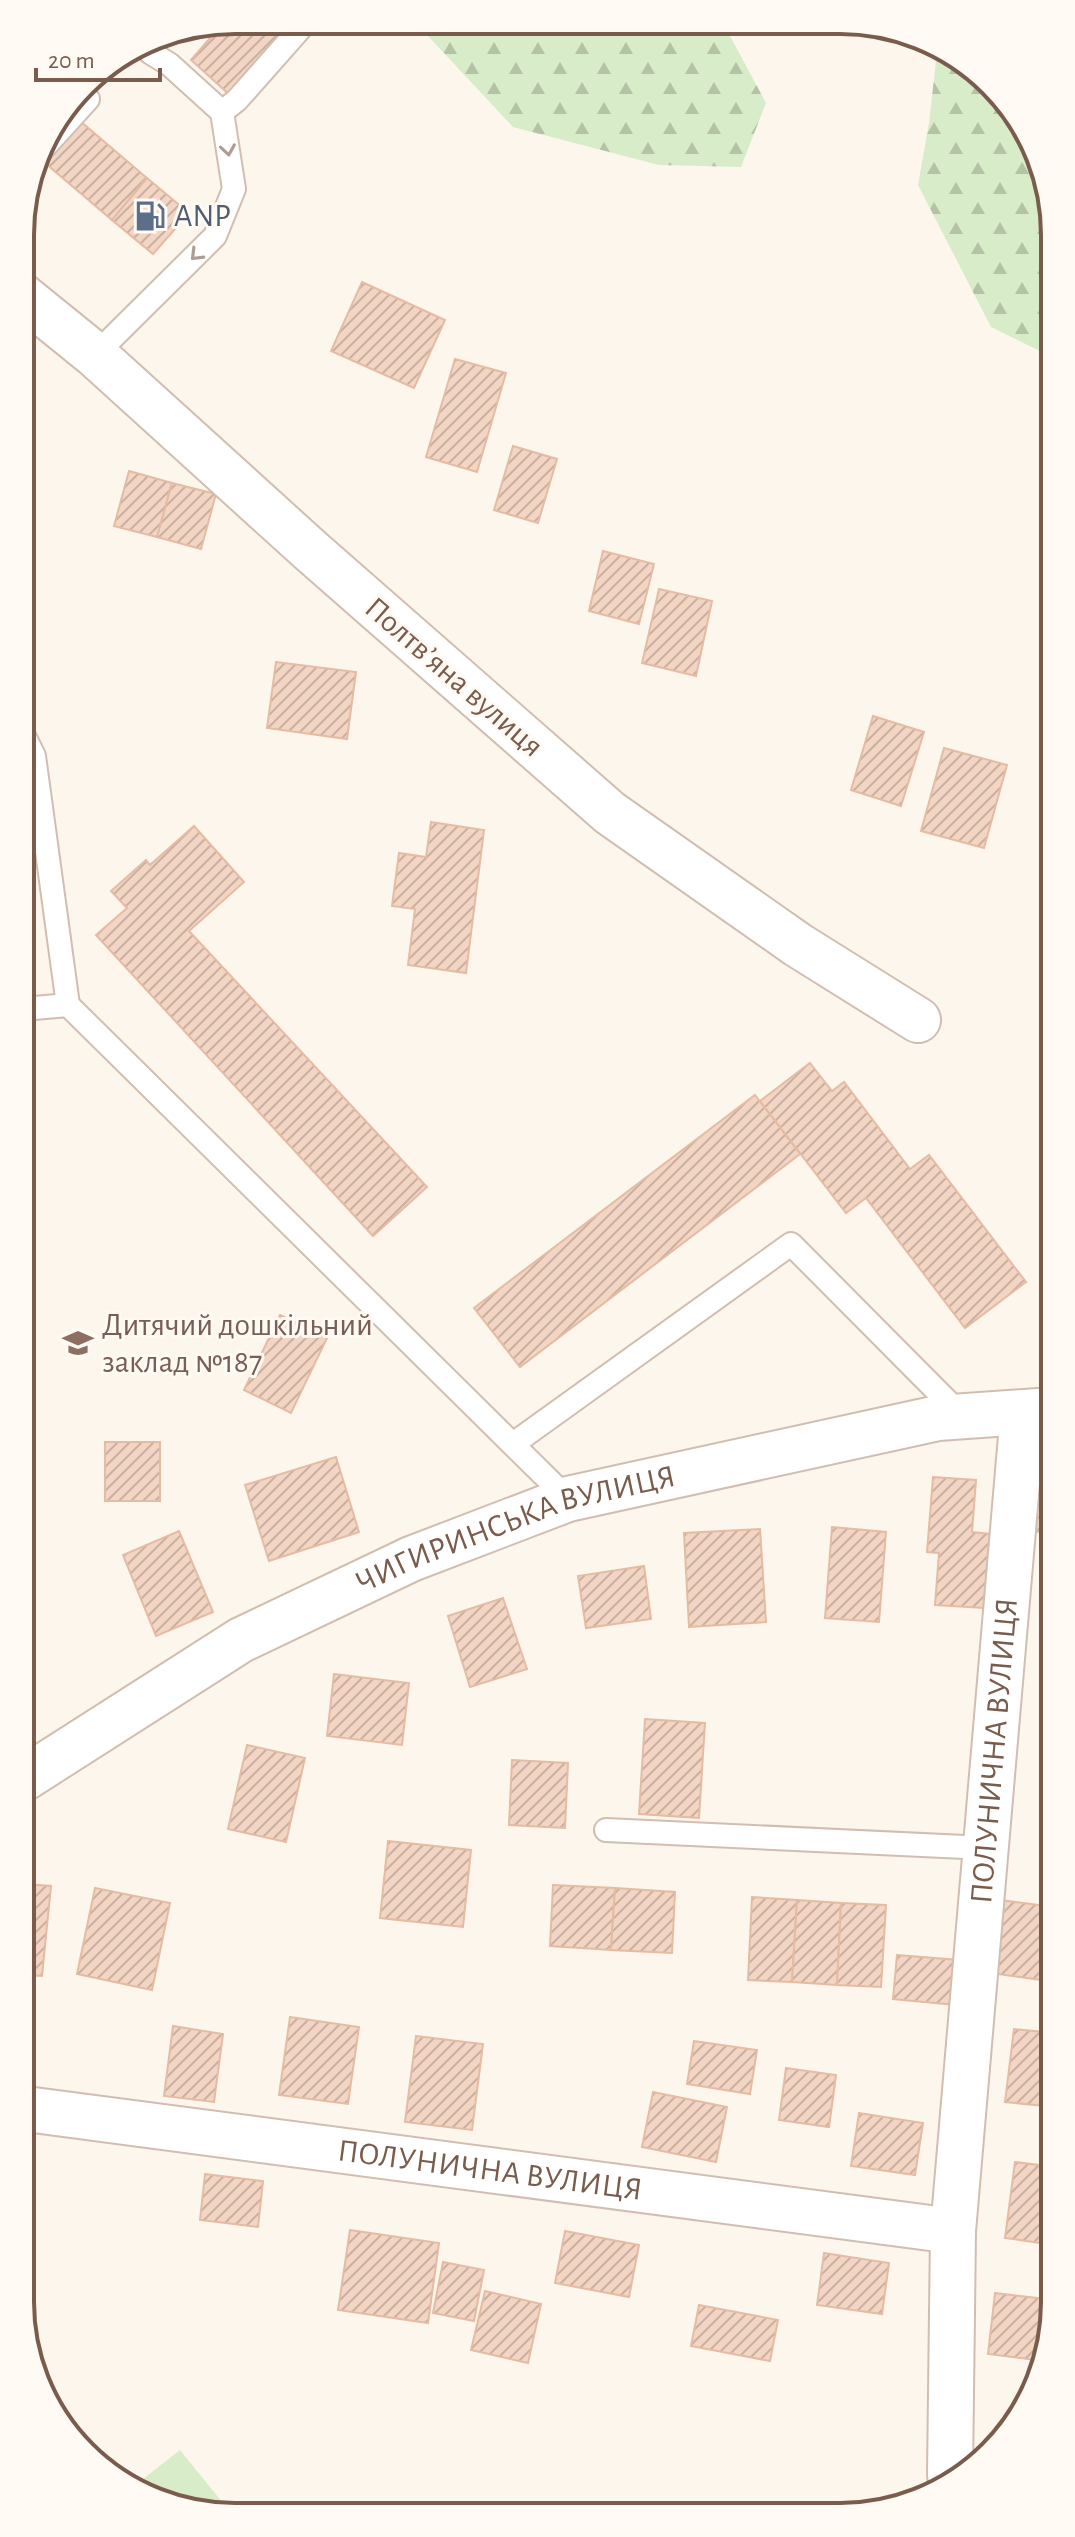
<svg xmlns="http://www.w3.org/2000/svg" width="1075" height="2537" viewBox="0 0 1075 2537" font-family="'Alegreya Sans',sans-serif">
  <style>
    .forest { fill: url(#forest-firs) }
    .pitch { fill: #d8ecc9 }
    .building { fill: url(#building-hatch); stroke: #e6bba3; stroke-width: 2 }
    .lines { fill: none; stroke-linecap: round; stroke-linejoin: round }
    .service-casing { stroke: #d1beb0; stroke-width: 26 }
    .minor-casing { stroke: #d1beb0; stroke-width: 48 }
    .service { stroke: #fff; stroke-width: 22 }
    .minor { stroke: #fff; stroke-width: 44 }
    .oneway { stroke: #af9d94 }
    .labels { text-anchor: middle; dominant-baseline: central; stroke-width: 6; stroke-linejoin: round; paint-order: stroke }
    .service-label { font-size: 32px; fill: #4e5e75; stroke: #fffaf3; text-anchor: start }
    .street-label { font-size: 32px; fill: #7a5c4d; stroke: #fffaf3 }
    .education-label { font-size: 32px; fill: #785e54; stroke: #fffaf3; text-anchor: start }
    .rim { fill: none; stroke: #7a5c4d; stroke-width: 4 }
  </style>
  <defs>
    <pattern id="forest-firs" width="22" height="20" patternUnits="userSpaceOnUse" patternTransform="scale(2)"><rect width="22" height="20" fill="#d8ecc9"/><path d="M5 1l3.5 6h-7zM16 11l3.5 6h-7z" fill="#b4c2a5"/></pattern>
    <pattern id="building-hatch" width="6" height="6" patternUnits="userSpaceOnUse" patternTransform="scale(2)"><rect width="6" height="6" fill="#f3d5c3"/><path d="M-1 1l2-2M0 6l6-6M5 7l2-2" fill="none" stroke="#cab0a1"/></pattern>
  </defs>
  <rect width="100%" height="100%" fill="#fdf6ec"/>
  <g class="forest">
    <polygon points="414,21 723,23 766,103 741,167 659,165 513,127"/>
    <polygon points="937,52 982,74 1048,180 1048,355 991,327 918,185 929,123"/>
  </g>
  <polygon class="pitch" points="180,2450 231,2513 194,2513 138,2483"/>
  <g class="building">
    <polygon points="235,20 290,20 296,26 232,97 191,60 224,22"/>
    <polygon points="66,109 147,178 112,220 38,157"/>
    <polygon points="147,178 189,213 153,254 112,220"/>
    <polygon points="362,282 445,320 414,388 331,351"/>
    <polygon points="455,359 506,373 477,472 426,457"/>
    <polygon points="513,446 557,459 538,523 494,510"/>
    <polygon points="129,471 172,483 157,537 114,526"/>
    <polygon points="172,483 216,494 201,549 157,537"/>
    <polygon points="603,551 654,564 639,624 589,611"/>
    <polygon points="659,589 712,601 696,676 642,663"/>
    <polygon points="276,662 356,672 347,739 267,728"/>
    <polygon points="873,716 924,732 901,806 851,790"/>
    <polygon points="944,748 1007,765 984,848 921,831"/>
    <polygon points="431,822 484,830 466,973 408,965 415,909 392,906 399,853 426,857"/>
    <polygon points="194,826 244,882 189,931 427,1187 373,1236 96,935 127,908 111,891 146,860 150,865"/>
    <polygon points="810,1063 832,1091 844,1082 910,1169 929,1155 1026,1282 965,1328 866,1198 846,1213 760,1101"/>
    <polygon points="755,1095 800,1154 520,1367 474,1308"/>
    <polygon points="280,1315 327,1338 291,1413 244,1390"/>
    <rect x="105" y="1442" width="55" height="59"/>
    <polygon points="336,1457 359,1532 269,1561 245,1485"/>
    <polygon points="933,1477 976,1480 972,1532 990,1534 984,1608 935,1605 939,1553 927,1552"/>
    <polygon points="1031,1477 1052,1478 1052,1533 1029,1531"/>
    <polygon points="832,1527 886,1532 879,1622 825,1618"/>
    <polygon points="760,1529 766,1622 689,1627 684,1533"/>
    <polygon points="179,1531 213,1612 156,1636 123,1555"/>
    <polygon points="644,1566 651,1619 586,1628 578,1576"/>
    <polygon points="503,1598 527,1669 470,1687 448,1616"/>
    <polygon points="334,1674 409,1683 402,1745 327,1736"/>
    <polygon points="645,1719 705,1723 699,1818 639,1814"/>
    <polygon points="247,1745 305,1758 286,1842 228,1829"/>
    <polygon points="512,1760 568,1763 565,1828 509,1825"/>
    <polygon points="388,1841 471,1850 463,1927 380,1918"/>
    <polygon points="26,1884 51,1886 42,1976 26,1975"/>
    <polygon points="553,1885 615,1888 611,1950 550,1946"/>
    <polygon points="95,1888 170,1903 152,1990 77,1974"/>
    <polygon points="615,1888 675,1892 672,1953 611,1950"/>
    <polygon points="752,1897 797,1900 792,1982 748,1980"/>
    <polygon points="797,1900 841,1903 837,1985 792,1982"/>
    <polygon points="1000,1900 1053,1907 1053,1944 1049,1981 990,1973"/>
    <polygon points="841,1903 886,1905 881,1987 837,1985"/>
    <polygon points="897,1955 959,1960 955,2005 893,1999"/>
    <polygon points="290,2017 359,2027 348,2104 279,2095"/>
    <polygon points="173,2026 223,2034 214,2102 164,2096"/>
    <polygon points="1014,2029 1054,2033 1054,2107 1005,2102"/>
    <polygon points="416,2036 483,2044 472,2130 405,2122"/>
    <polygon points="694,2041 757,2050 750,2094 687,2084"/>
    <polygon points="786,2068 836,2075 829,2127 779,2120"/>
    <polygon points="653,2092 727,2107 716,2162 642,2147"/>
    <polygon points="859,2113 923,2123 915,2175 851,2166"/>
    <polygon points="1015,2162 1054,2167 1054,2245 1005,2238"/>
    <polygon points="205,2174 263,2181 258,2227 200,2220"/>
    <polygon points="350,2230 439,2243 428,2323 338,2310"/>
    <polygon points="565,2231 639,2245 629,2297 555,2283"/>
    <polygon points="824,2253 889,2263 882,2314 817,2305"/>
    <polygon points="443,2262 484,2270 474,2321 433,2313"/>
    <polygon points="485,2291 541,2304 528,2363 471,2350"/>
    <polygon points="995,2293 1054,2300 1055,2316 1044,2361 988,2354"/>
    <polygon points="699,2305 778,2320 770,2361 691,2346"/>
  </g>
  <g class="lines">
    <g class="service-casing">
      <g id="service">
        <polyline points="222,112 237,100 299,30"/>
        <polyline points="39,153 88,99 80,91"/>
        <polyline points="95,355 215,236 234,189 222,112 169,64 151,53 141,44"/>
        <polyline points="22,732 34,756 68,1005"/>
        <polyline points="23,1009 68,1005 568,1499"/>
        <polyline points="513,1444 791,1244 961,1415"/>
        <polyline points="606,1830 986,1848"/>
      </g>
    </g>
    <g class="minor-casing">
      <g id="minor">
        <polyline points="21,295 95,355 310,550 610,813 798,945 918,1020"/>
        <path id="s1" d="M25 1778 241 1640 411 1559 568 1499 938 1418 1052 1410"/>
        <path id="s2" d="M26 2109 953 2231"/>
        <path id="s3" d="M950 2475 953 2231 1023 1413"/>
      </g>
    </g>
    <use href="#service" class="service"/>
    <use href="#minor" class="minor"/>
  </g>
  <defs><path id="oneway-chevron" d="M-2-3.5L2.5 0L-2 3.5" fill="none" stroke-width="1.6" stroke-linecap="round" stroke-linejoin="round" transform="scale(2)"/></defs>
  <g class="oneway">
    <use href="#oneway-chevron" transform="translate(228 150) rotate(81)"/>
    <use href="#oneway-chevron" transform="translate(196 255) rotate(135)"/>
  </g>
  <defs>
    <g id="fuel-bare" transform="scale(2.4)"><path d="M-5.5-6h7V0h2V4h1.3V-2.5L3-4.5l.8-.8L6-3V5H2.5V1h-1V6h-7ZM-4.2-4.7v3.2H.2V-4.7Z" fill="#5c6f8a" stroke="#fffaf3" stroke-width="2.5" paint-order="stroke"/></g>
    <g id="school-bare" transform="scale(2.4)"><path d="M0-5L7-2L0 1L-7-2ZM-4 1L0 2.5L4 1V4Q0 6-4 4Z" fill="#8d6e63" stroke="#fffaf3" stroke-width="2.5" paint-order="stroke"/></g>
  </defs>
  <g fill-rule="evenodd">
    <use href="#fuel-bare" x="150" y="216"/>
    <use href="#school-bare" x="78" y="1343"/>
  </g>
  <g class="labels">
    <g class="service-label">
      <text x="174" y="216">ANP</text>
    </g>
    <g class="street-label">
      <text transform="translate(454 677) rotate(41)">Полтвʼяна вулиця</text>
      <text stroke="none"><textPath href="#s1" startOffset="554">ЧИГИРИНСЬКА ВУЛИЦЯ</textPath></text>
      <text stroke="none"><textPath href="#s3" startOffset="726">ПОЛУНИЧНА ВУЛИЦЯ</textPath></text>
      <text stroke="none"><textPath href="#s2" startOffset="468">ПОЛУНИЧНА ВУЛИЦЯ</textPath></text>
    </g>
    <g class="education-label">
      <text x="102" y="1325">Дитячий дошкільний<tspan x="102" dy="37">заклад №187</tspan></text>
    </g>
  </g>
  <path d="M0 0H1075V2537H0ZM235 34H840A201 201 0 0 1 1041 235V2302A201 201 0 0 1 840 2503H235A201 201 0 0 1 34 2302V235A201 201 0 0 1 235 34Z" fill="#fffaf3" fill-rule="evenodd"/>
  <path class="rim" d="M235 34H840A201 201 0 0 1 1041 235V2302A201 201 0 0 1 840 2503H235A201 201 0 0 1 34 2302V235A201 201 0 0 1 235 34Z"/>
  <path d="M36 68v12h124v-12" fill="none" stroke="#7a5c4d" stroke-width="4"/>
  <text x="48" y="68" font-size="24" fill="#7a5c4d" stroke="#fffaf3" stroke-width="6" paint-order="stroke">20 m</text>
</svg>
